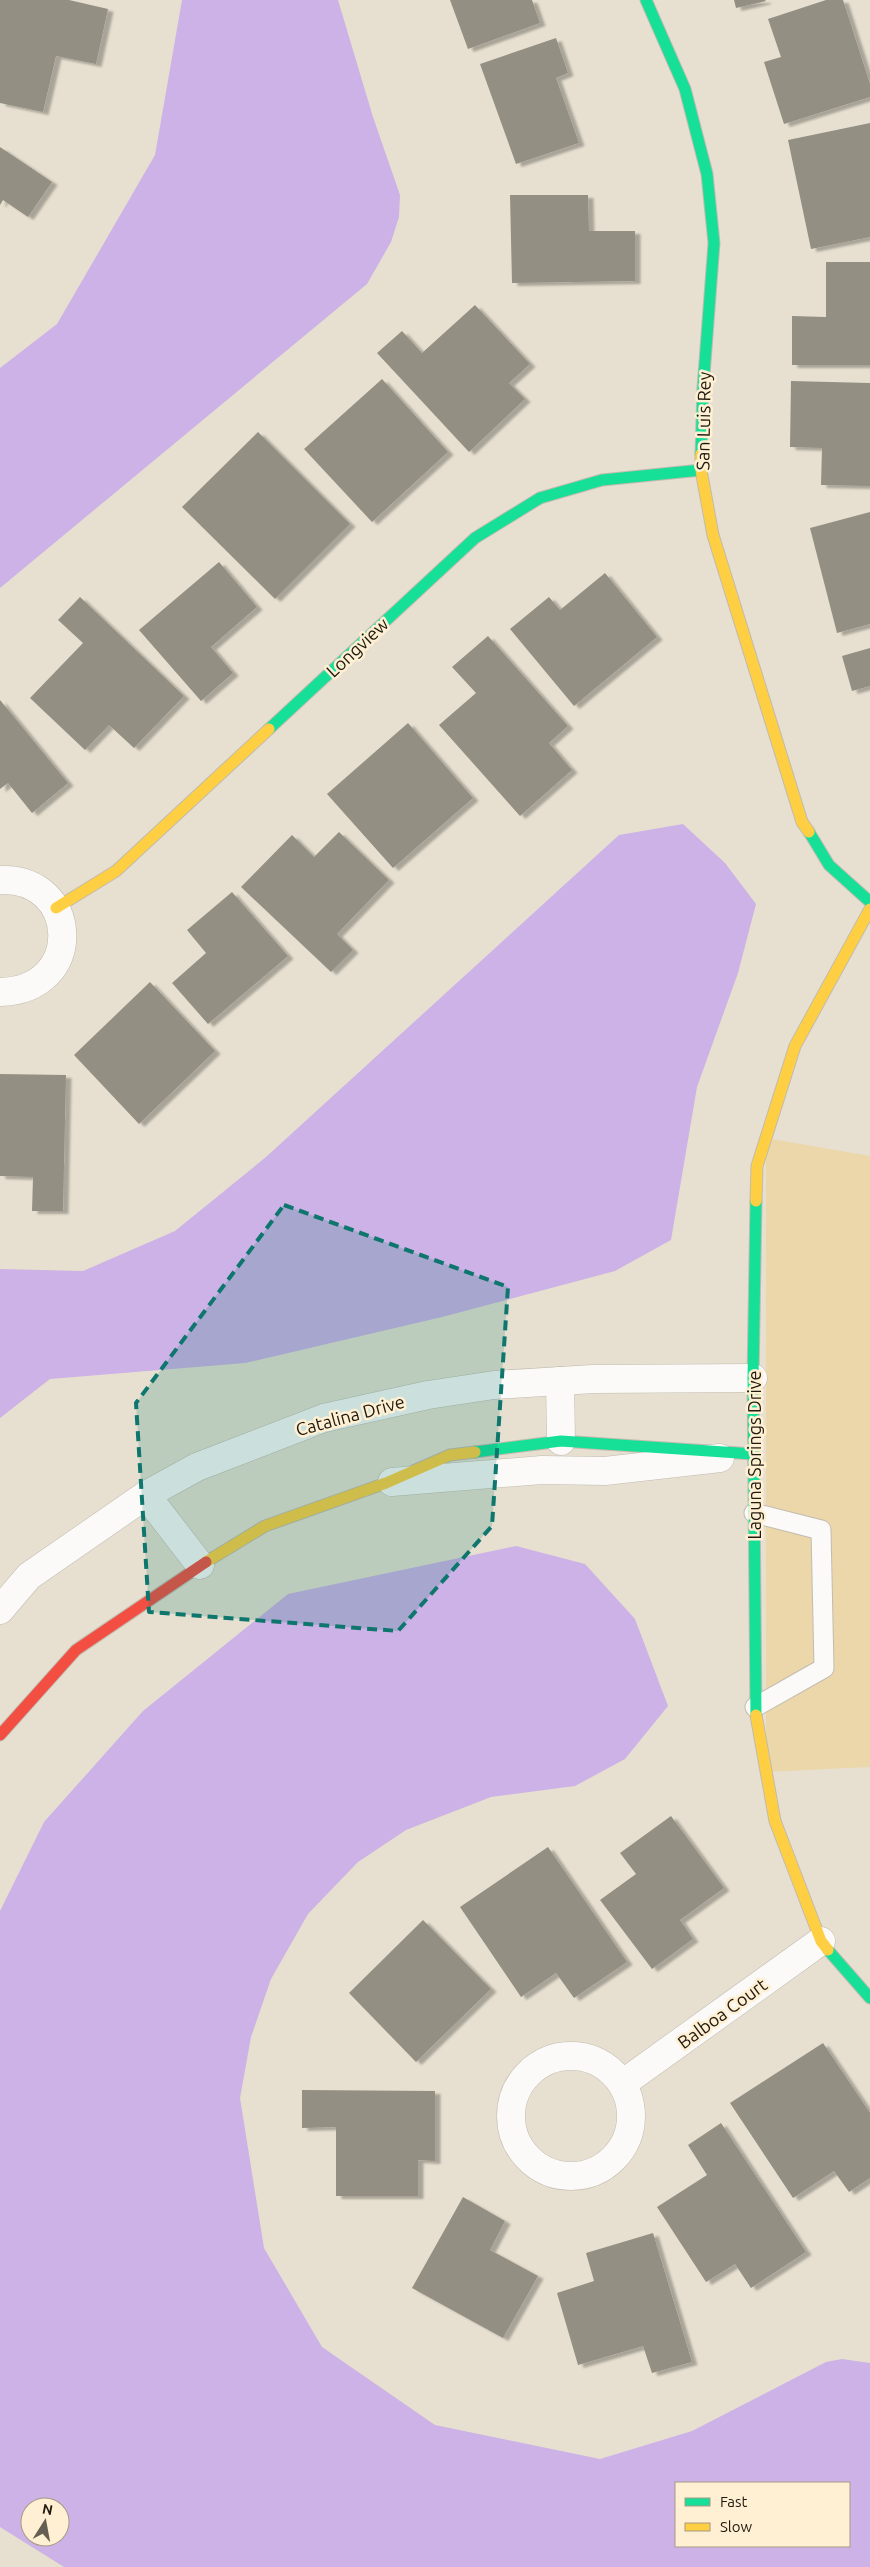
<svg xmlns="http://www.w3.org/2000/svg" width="870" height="2567" viewBox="0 0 870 2567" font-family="Ubuntu,sans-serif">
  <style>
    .green { fill: #ecd7ab }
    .water { fill: #ccb2e6; fill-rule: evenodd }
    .building { fill: #948f83; filter: url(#shadow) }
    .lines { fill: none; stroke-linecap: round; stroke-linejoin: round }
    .lane-casing { stroke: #c1bbaf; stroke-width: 21 }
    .street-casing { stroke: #c1bbaf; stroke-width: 29 }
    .fast-casing { stroke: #c1bbaf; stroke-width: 13 }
    .slow-casing { stroke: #c1bbaf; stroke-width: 13 }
    .jam-casing { stroke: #c1bbaf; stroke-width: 13 }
    .lane { stroke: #fbfaf8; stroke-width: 19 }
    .street { stroke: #fbfaf8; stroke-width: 28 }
    .fast { stroke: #16e098; stroke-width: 11 }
    .slow { stroke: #ffcf43; stroke-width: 11 }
    .jam { stroke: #f24e42; stroke-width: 11 }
    .marked { fill: #0f766e; fill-opacity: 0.2; stroke: #0f766e; stroke-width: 4; stroke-dasharray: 10 6; stroke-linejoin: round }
    .labels { text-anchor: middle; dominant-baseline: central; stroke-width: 5; stroke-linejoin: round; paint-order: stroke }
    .street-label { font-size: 18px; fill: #1f190f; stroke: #fff0d3 }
  </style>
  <defs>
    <filter id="shadow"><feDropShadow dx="5.5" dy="3" stdDeviation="1" flood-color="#0004"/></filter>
  </defs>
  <rect width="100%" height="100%" fill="#e7e0d0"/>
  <polygon class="green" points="766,1138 870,1156 870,1767 766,1772"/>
  <g class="water">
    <polygon points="182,0 338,0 373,117 400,195 399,217 391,242 367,284 0,588 0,368 57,324 155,155"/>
    <polygon points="683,824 725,863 756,904 738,973 697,1087 671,1240 615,1271 442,1317 245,1363 50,1379 0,1418 0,1269 83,1271 175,1231 266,1157 619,835"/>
    <path d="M516 1546 585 1564 635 1619 668 1706 625 1759 575 1786 491 1797 406 1830 358 1862 308 1914 271 1979 251 2037 240 2098 264 2248 322 2347 435 2425 600 2459 692 2431 826 2362 842 2359 870 2363V2567H64L0 2527V1911L44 1822 143 1711 288 1594ZM849 2483V2546H676V2483ZM30 2507H60V2537H30Z"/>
  </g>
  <g class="building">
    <polygon points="0,0 69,0 108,9 96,64 56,56 43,112 0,103"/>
    <polygon points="450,0 532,0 540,23 468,49"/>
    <polygon points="734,0 765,0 766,1 736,8"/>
    <polygon points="826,0 843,0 870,84 870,97 784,124 764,62 781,57 768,19"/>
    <polygon points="556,38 568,73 556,78 579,143 516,164 480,64"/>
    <polygon points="870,123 870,237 811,249 788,140"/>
    <polygon points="0,147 52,182 28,217 3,200 0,205"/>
    <polygon points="510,195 588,195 589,231 635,231 635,281 512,283"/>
    <polygon points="826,262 870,262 870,365 792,365 792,316 826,317"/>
    <polygon points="475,305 530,364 509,383 525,399 469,452 377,353 402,331 422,353"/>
    <polygon points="382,379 448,452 372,522 304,449"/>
    <polygon points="791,381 870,383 870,486 821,485 822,448 790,447"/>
    <polygon points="258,432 350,524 275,599 182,507"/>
    <polygon points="870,512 870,624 837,633 810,528"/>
    <polygon points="219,562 257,607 211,647 233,673 201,701 139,630"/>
    <polygon points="605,573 657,637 574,706 510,629 549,597 560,610"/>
    <polygon points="80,597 184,696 134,748 109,725 85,750 30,698 83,643 58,620"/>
    <polygon points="488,636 568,726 549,743 572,770 520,816 439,725 476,693 452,667"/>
    <polygon points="870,648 870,686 852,691 842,656"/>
    <polygon points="0,700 68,783 32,813 8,783 0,789"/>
    <polygon points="408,723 473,798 393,868 327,794"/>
    <polygon points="339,832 389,880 337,934 353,950 331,972 241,887 292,835 314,857"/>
    <polygon points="232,892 288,956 208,1024 172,983 206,953 187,930"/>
    <polygon points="150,982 215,1051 139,1124 74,1055"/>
    <polygon points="0,1074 66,1075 63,1211 32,1211 33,1177 0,1176"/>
    <polygon points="671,1816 724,1888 680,1920 693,1939 652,1969 600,1900 636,1874 620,1853"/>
    <polygon points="548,1847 627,1962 574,1998 556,1973 521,1997 460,1907"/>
    <polygon points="423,1920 491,1989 416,2062 349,1993"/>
    <polygon points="823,2043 870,2113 870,2178 849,2192 834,2171 793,2198 730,2103"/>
    <polygon points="302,2090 435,2091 435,2161 418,2160 418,2196 336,2196 336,2127 302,2128"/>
    <polygon points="721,2123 806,2252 751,2288 735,2264 706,2282 657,2207 707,2175 688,2145"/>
    <polygon points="463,2197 505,2221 490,2250 538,2276 503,2338 412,2288"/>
    <polygon points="653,2233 692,2362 652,2373 643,2346 578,2365 557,2293 594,2281 586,2253"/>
  </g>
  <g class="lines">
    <g class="lane-casing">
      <polyline id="lane" points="754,1513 821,1530 824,1668 755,1707"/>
    </g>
    <g class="street-casing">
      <g id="street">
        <path d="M0 880C79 876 87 990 0 992"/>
        <polyline points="560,1381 561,1441"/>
        <polyline points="392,1482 542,1470 605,1471 720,1458"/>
        <polyline points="146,1495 200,1565"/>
        <polyline points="0,1610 29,1576 146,1495 197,1467 324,1418 428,1395 494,1385 593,1379 753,1378"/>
        <circle cx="571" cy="2116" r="60"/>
        <polyline points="622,2084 821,1941"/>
      </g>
    </g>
    <g class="fast-casing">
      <g id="fast">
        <polyline points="646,0 685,89 707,174 714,243 703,388 701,454"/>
        <polyline points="269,729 475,538 540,498 602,480 701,470"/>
        <polyline points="809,832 829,865 870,902"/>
        <polyline points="756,1201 753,1378 756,1715"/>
        <polyline points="475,1452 561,1441 753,1454"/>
        <polyline points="828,1950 870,1998"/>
      </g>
    </g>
    <g class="slow-casing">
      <g id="slow">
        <polyline points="701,454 701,470 713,535 802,822 809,832"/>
        <polyline points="56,908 116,871 269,729"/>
        <polyline points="756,1201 757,1166 795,1046 870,909"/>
        <polyline points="206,1562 265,1526 386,1483 450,1455 475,1452"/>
        <polyline points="756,1715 775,1821 821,1941 828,1950"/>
      </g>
    </g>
    <g class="jam-casing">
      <polyline id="jam" points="0,1735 76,1650 206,1562"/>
    </g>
    <use href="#lane" class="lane"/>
    <use href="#street" class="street"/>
    <use href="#fast" class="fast"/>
    <use href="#slow" class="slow"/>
    <use href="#jam" class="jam"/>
  </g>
  <path class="marked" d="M284 1205 508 1287 492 1526 398 1631 149 1612 136 1403Z"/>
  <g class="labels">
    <g class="street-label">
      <text transform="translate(703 421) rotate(-89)">San Luis Rey</text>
      <text transform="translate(357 647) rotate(-43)">Longview</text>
      <text transform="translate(350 1415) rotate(-15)">Catalina Drive</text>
      <text transform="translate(754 1455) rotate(-90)">Laguna Springs Drive</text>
      <text transform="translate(722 2013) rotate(-36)">Balboa Court</text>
    </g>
  </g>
  <rect x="675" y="2482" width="175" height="65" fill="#fff0d3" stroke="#a59a85"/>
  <rect x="685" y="2498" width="25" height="8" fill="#16e098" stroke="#a59a85"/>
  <text x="720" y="2507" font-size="15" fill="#1f190f">Fast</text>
  <rect x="685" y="2523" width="25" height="8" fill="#ffcf43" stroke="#a59a85"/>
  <text x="720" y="2532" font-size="15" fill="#1f190f">Slow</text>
  <g transform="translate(45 2522) rotate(11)"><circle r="24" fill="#fff0d3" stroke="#a59a85"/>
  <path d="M0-4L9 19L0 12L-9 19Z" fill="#655f53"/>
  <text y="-8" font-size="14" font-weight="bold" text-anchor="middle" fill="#1f190f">N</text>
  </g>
</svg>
